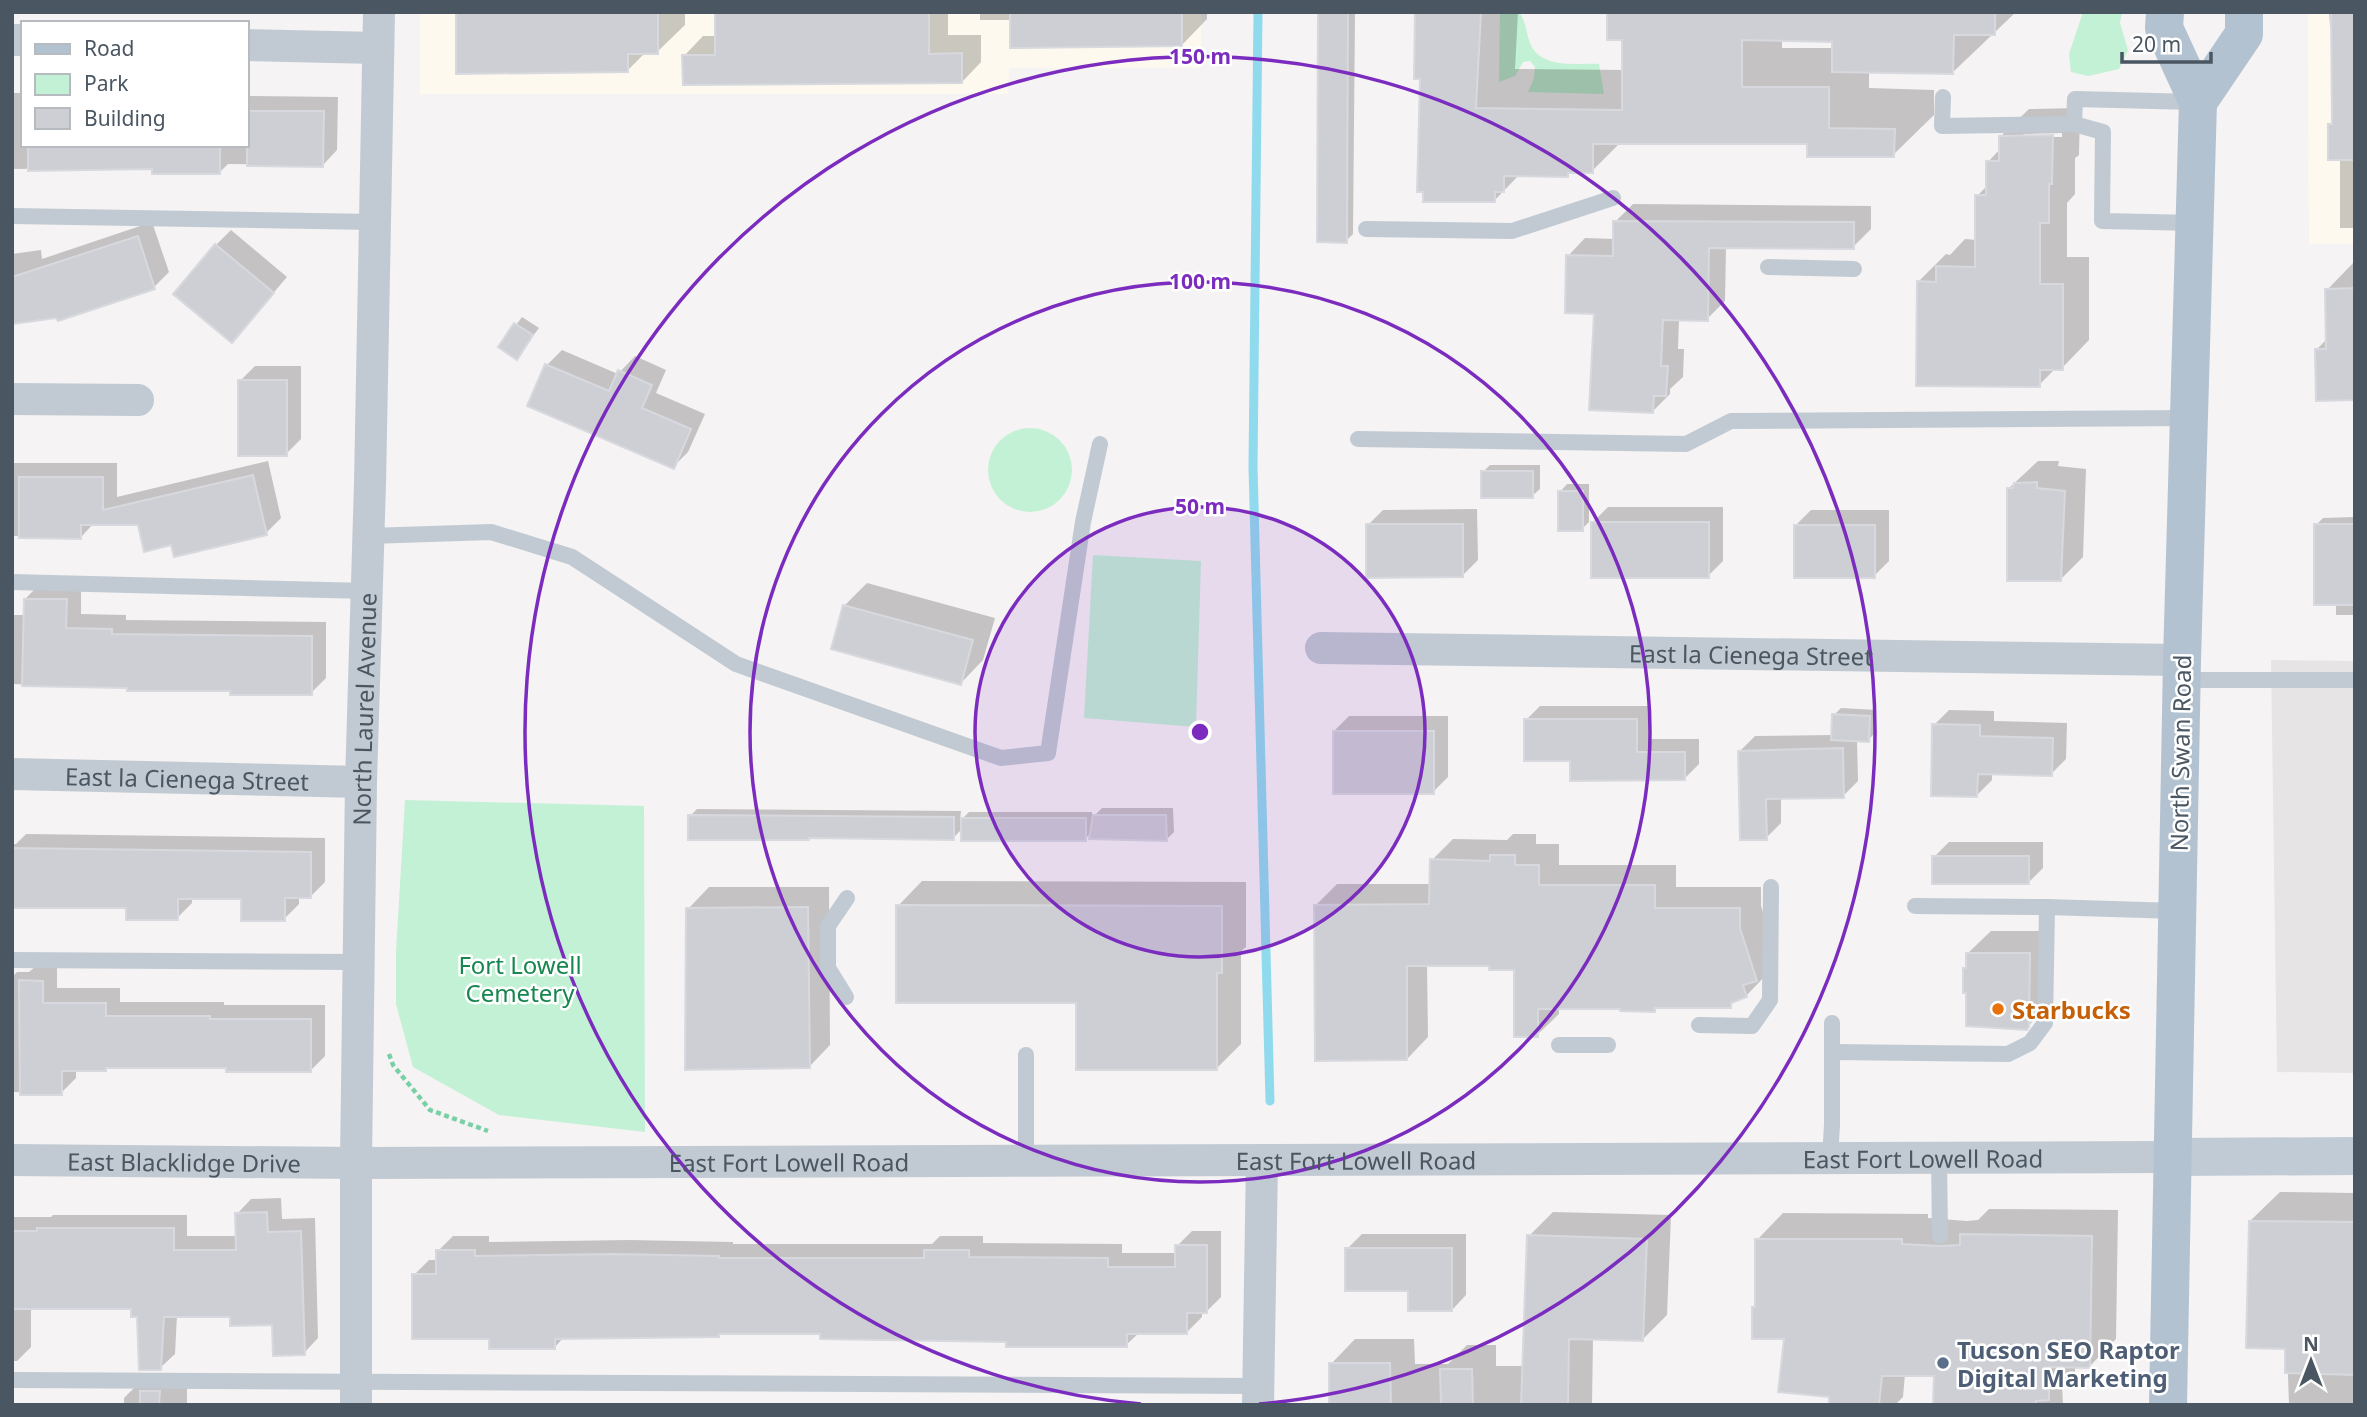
<svg xmlns="http://www.w3.org/2000/svg" width="2367" height="1417" viewBox="0 0 2367 1417" font-family="'Noto Sans',sans-serif">
  <style>
    .commercial { fill: #fdf9ef }
    .education { fill: #e6e4e5 }
    .green { fill: #c3f1d5 }
    .shadow { fill: #0003; fill-rule: evenodd }
    .lines { fill: none; stroke-linecap: round; stroke-linejoin: round }
    .stream { stroke: #90daee; stroke-width: 9 }
    .building { fill: #cdcfd5; stroke: #d7d9de; stroke-width: 2 }
    .path { stroke: #7ad0a6; stroke-width: 4.5; stroke-dasharray: 5 3.5; stroke-linecap: butt }
    .lane { stroke: #c1cad2; stroke-width: 16 }
    .street { stroke: #c1cad2; stroke-width: 32 }
    .secondary { stroke: #c1cbd6; stroke-width: 38 }
    .primary { stroke: #b3c2d1; stroke-width: 38 }
    .ring { fill: none; stroke: #7b2cbf; stroke-width: 3.5 }
    .food-dot { fill: #e8710a; stroke: #fff; stroke-width: 2.5 }
    .service-dot { fill: #5c6f8a; stroke: #fff; stroke-width: 2.5 }
    .labels { text-anchor: middle; dominant-baseline: central; stroke-width: 5; stroke-linejoin: round; paint-order: stroke }
    .street-label { font-size: 24px; fill: #4a5661; stroke: #fff }
    .park-label { font-size: 24px; fill: #17864f; stroke: #fff }
    .food-label { font-size: 24px; font-weight: bold; fill: #c56008; stroke: #fff; text-anchor: start }
    .service-label { font-size: 24px; font-weight: bold; fill: #4e5e75; stroke: #fff; text-anchor: start }
    .centre { fill: #7b2cbf; stroke: #fff; stroke-width: 3.5 }
    .ring-label { font-size: 21px; text-anchor: middle; font-weight: bold; fill: #7b2cbf; stroke: #fff; stroke-width: 5; stroke-linejoin: round; paint-order: stroke }
  </style>
  <rect width="100%" height="100%" fill="#f5f3f3"/>
  <g class="commercial">
    <polygon points="420,12 1201,12 1201,68 1009,68 1008,94 420,94"/>
    <polygon points="2308,12 2355,12 2355,244 2309,244"/>
  </g>
  <polygon class="education" points="2271,660 2355,661 2355,1073 2277,1072"/>
  <g class="green">
    <path d="M1500 12H1519C1526 21 1526 33 1530 43 1540 69 1576 63 1599 64L1604 94 1528 92 1534 78 1535 67 1530 61 1523 62 1515 76 1499 82Z"/>
    <polygon points="2083,12 2122,12 2120,23 2128,50 2119,69 2088,76 2071,72 2069,54"/>
    <circle cx="1030" cy="470" r="42"/>
    <polygon points="1093,555 1201,561 1196,727 1084,718"/>
    <polygon points="405,800 644,806 645,1132 499,1115 413,1067 396,1004 396,952"/>
  </g>
  <g class="shadow">
    <polygon points="458,12 685,12 685,25 657,52 646,52 627,71"/>
    <polygon points="717,12 948,12 948,35 981,35 981,62 962,82 684,56 703,36 717,36"/>
    <polygon points="980,12 1207,12 1207,19 1182,45 1012,20 980,20"/>
    <polygon points="1320,12 1355,12 1353,234 1346,241"/>
    <path d="M1417 12H1518L1515 69 1624 70V38L1609 12H2016L1952 73 1869 71V88L1934 90V115L1893 155 1809 142H1621L1592 171H1570L1567 175 1520 174 1494 201 1421 78ZM1782 39 1834 40V48H1782Z"/>
    <polygon points="2329,12 2355,12 2355,228 2340,228 2340,158 2330,125 2334,121 2333,27 2330,27"/>
    <polygon points="12,93 23,93 23,145 247,145 247,96 338,97 337,150 323,165 228,164 220,172 154,167 12,169"/>
    <path d="M2080 108 2079 155 2075 158V194L2067 203V257H2089V340L2062 368H2056L2039 385 1918 282 1946 254 1950 255 1965 239 1977 240V196L1988 185V162L2001 148V136L2029 109ZM2062 133V137H2021L2024 134Z"/>
    <polygon points="1633,204 1871,206 1871,229 1853,247 1726,246 1725,301 1707,319 1679,319 1678,349 1684,349 1683,377 1670,389 1670,394 1652,412 1596,312 1568,256 1585,238 1615,239 1615,222"/>
    <polygon points="152,222 169,272 154,287 57,316 12,323 12,254 41,250 42,259"/>
    <polygon points="231,230 287,277 232,341 216,245"/>
    <polygon points="2355,261 2355,398 2316,350 2327,339 2327,290"/>
    <polygon points="522,317 539,328 517,357 500,347"/>
    <polygon points="562,350 618,374 635,356 666,370 656,393 705,414 688,452 673,467 529,405 547,365"/>
    <polygon points="255,366 301,366 301,439 286,454 240,381"/>
    <polygon points="12,458 12,463 117,463 117,497 268,461 281,518 266,533 172,543 139,523 94,523 81,537 12,536"/>
    <polygon points="2038,461 2059,461 2058,466 2086,469 2083,557 2061,579 2008,489"/>
    <polygon points="1490,465 1540,465 1540,489 1532,496 1483,472"/>
    <polygon points="1567,484 1589,484 1589,522 1582,529 1560,492"/>
    <polygon points="1608,507 1723,507 1723,561 1708,576 1593,522"/>
    <polygon points="1477,509 1478,560 1463,575 1368,525 1383,510"/>
    <polygon points="1811,510 1889,510 1889,561 1874,576 1796,525"/>
    <polygon points="2355,517 2355,615 2336,615 2336,603 2316,525 2323,518"/>
    <polygon points="867,583 995,618 983,660 961,683 844,606"/>
    <polygon points="40,584 81,585 81,614 126,615 126,620 326,622 326,678 311,693 12,684 12,615 25,615 25,599"/>
    <polygon points="1540,706 1650,706 1650,739 1699,739 1699,764 1685,778 1526,720"/>
    <polygon points="1841,708 1876,710 1875,733 1868,740 1857,739 1858,781 1843,796 1781,797 1781,823 1766,838 1740,751 1755,736 1833,735 1834,715"/>
    <polygon points="1949,710 1994,711 1994,721 2067,723 2066,759 2051,774 1992,773 1992,780 1977,795 1934,725"/>
    <polygon points="1349,716 1448,716 1448,777 1433,792 1334,731"/>
    <polygon points="1102,808 1173,808 1174,832 1167,839 1092,832 1085,839 962,829 953,838 690,816 697,809 961,811 960,821 969,812 1092,812 1092,818"/>
    <polygon points="26,834 325,838 325,882 310,897 299,897 299,904 284,919 242,898 192,898 192,903 177,918 127,907 12,907 12,844 16,844"/>
    <polygon points="1513,834 1536,834 1536,844 1559,844 1559,865 1676,865 1676,887 1761,887 1761,906 1777,958 1767,974 1746,996 1738,998 1730,1006 1658,1006 1654,1010 1559,1007 1559,1014 1537,1035 1515,968 1491,964 1427,964 1428,1037 1407,1059 1315,906 1337,884 1431,884 1432,860 1453,839 1507,840"/>
    <polygon points="1949,842 2043,842 2043,868 2028,883 1934,857"/>
    <polygon points="922,881 1246,882 1246,947 1241,951 1241,1044 1217,1068 1078,1001 898,906"/>
    <polygon points="709,887 829,887 830,1045 809,1067 688,909"/>
    <polygon points="1991,931 2052,931 2049,1005 2026,1028 1968,991 1965,969 1968,966 1968,953"/>
    <polygon points="2355,935 2355,984 2354,984 2354,936"/>
    <polygon points="36,966 57,966 57,988 120,988 120,1002 224,1002 224,1005 325,1005 325,1056 310,1071 228,1066 109,1066 106,1070 76,1070 76,1078 61,1093 12,1092 12,977 17,972 29,972"/>
    <polygon points="2280,1192 2355,1193 2355,1405 2289,1405 2287,1347 2250,1221"/>
    <polygon points="281,1198 282,1219 315,1218 318,1338 304,1353 274,1323 231,1315 177,1315 175,1354 160,1368 133,1307 31,1307 31,1347 17,1361 12,1361 12,1217 51,1217 53,1215 187,1215 187,1236 237,1236 237,1214 251,1199"/>
    <polygon points="1989,1209 2118,1210 2116,1339 2090,1366 2075,1366 2075,1372 2062,1384 2063,1405 1935,1405 1935,1374 1905,1374 1903,1397 1895,1405 1830,1405 1831,1395 1786,1337 1754,1308 1757,1305 1757,1240 1783,1213 1928,1214 1928,1218 1967,1221 1978,1220"/>
    <polygon points="1553,1212 1671,1215 1667,1315 1643,1339 1593,1338 1592,1405 1351,1405 1331,1364 1355,1339 1414,1339 1415,1364 1448,1364 1467,1345 1496,1345 1496,1366 1524,1366 1529,1236"/>
    <polygon points="1192,1231 1221,1231 1221,1297 1206,1312 1202,1312 1202,1317 1187,1332 1140,1332 1126,1345 822,1332 722,1332 718,1335 564,1337 555,1347 491,1337 414,1275 429,1260 438,1260 438,1251 453,1236 489,1236 489,1242 630,1240 733,1242 733,1244 932,1244 940,1236 983,1236 983,1243 1122,1244 1122,1253 1177,1253 1177,1246"/>
    <polygon points="1362,1234 1466,1234 1466,1295 1452,1310 1409,1289 1347,1249"/>
    <polygon points="187,1382 187,1405 124,1405 124,1398 139,1383"/>
  </g>
  <g class="lines">
    <polyline class="stream" points="1258,12 1253,467 1270,1101"/>
  </g>
  <g class="building">
    <polygon points="456,12 658,12 658,54 628,54 628,72 456,74"/>
    <polygon points="715,12 929,12 929,54 962,53 962,83 683,85 682,55 715,55"/>
    <polygon points="1010,12 1182,12 1182,46 1010,48"/>
    <polygon points="1318,12 1348,12 1347,243 1317,242"/>
    <polygon points="1415,12 1481,12 1476,108 1622,110 1622,40 1607,40 1607,12 1995,12 1995,35 1954,35 1953,74 1832,72 1832,42 1742,40 1742,87 1829,87 1829,128 1895,129 1894,157 1807,157 1807,144 1593,144 1593,173 1568,173 1568,177 1504,176 1504,192 1495,192 1495,202 1423,202 1423,192 1417,192 1420,79 1414,79"/>
    <polygon points="2331,12 2355,12 2355,160 2328,160 2328,124 2332,124"/>
    <polygon points="247,111 324,111 323,167 247,166"/>
    <polygon points="2053,135 2052,184 2049,184 2049,223 2040,223 2040,284 2063,284 2063,370 2040,370 2040,387 1916,386 1917,281 1936,282 1936,266 1975,267 1975,195 1986,195 1986,161 1999,161 1999,136"/>
    <polygon points="28,145 220,145 220,174 152,174 152,169 28,171"/>
    <polygon points="1613,221 1854,222 1854,249 1709,248 1708,321 1663,320 1661,366 1668,366 1666,396 1654,396 1653,413 1589,410 1594,314 1565,313 1566,255 1613,256"/>
    <polygon points="138,236 155,289 58,321 56,318 12,324 12,277"/>
    <polygon points="215,244 274,293 232,343 173,294"/>
    <polygon points="2355,288 2355,400 2316,401 2315,349 2326,349 2325,289"/>
    <polygon points="514,323 533,335 517,360 498,347"/>
    <polygon points="545,364 609,391 618,370 652,385 642,408 691,429 674,469 527,406"/>
    <rect x="238" y="380" width="49" height="76"/>
    <rect x="1481" y="471" width="52" height="27"/>
    <polygon points="253,475 267,535 174,557 171,545 144,552 138,525 81,525 81,539 19,538 19,477 103,477 103,510"/>
    <polygon points="2037,482 2037,488 2065,491 2061,581 2007,581 2007,488 2013,488 2014,483"/>
    <rect x="1558" y="491" width="25" height="40"/>
    <rect x="1591" y="522" width="118" height="56"/>
    <polygon points="1366,524 1463,524 1463,577 1366,578"/>
    <rect x="2314" y="524" width="41" height="81"/>
    <rect x="1794" y="525" width="81" height="53"/>
    <polygon points="24,599 67,599 66,628 112,629 112,634 312,636 312,695 230,695 230,691 127,691 127,688 22,686"/>
    <polygon points="843,605 973,640 961,685 831,649"/>
    <polygon points="1832,714 1870,716 1869,742 1831,740"/>
    <polygon points="1524,719 1637,719 1637,752 1685,752 1685,780 1570,781 1570,761 1524,761"/>
    <polygon points="1932,724 1980,725 1980,736 2053,738 2052,776 1978,774 1977,797 1931,796"/>
    <rect x="1333" y="731" width="101" height="63"/>
    <polygon points="1843,748 1844,798 1766,799 1767,840 1740,840 1738,751"/>
    <polygon points="688,815 954,817 954,840 809,838 809,840 688,840"/>
    <polygon points="1093,815 1166,815 1167,841 1089,839"/>
    <rect x="961" y="818" width="125" height="23"/>
    <polygon points="12,848 311,852 311,898 285,898 285,921 241,921 241,899 178,899 178,920 126,920 126,908 12,908"/>
    <polygon points="1490,855 1515,855 1515,865 1539,865 1539,885 1655,885 1655,908 1740,908 1740,928 1757,981 1743,985 1747,997 1731,1003 1731,1008 1655,1008 1655,1012 1620,1011 1620,1009 1538,1009 1538,1037 1514,1037 1514,970 1489,970 1489,966 1407,966 1407,1060 1315,1061 1314,905 1429,904 1430,859 1490,861"/>
    <rect x="1932" y="856" width="97" height="28"/>
    <polygon points="896,905 1222,906 1222,973 1217,973 1217,1070 1076,1070 1076,1003 896,1003"/>
    <polygon points="808,907 810,1068 685,1070 686,908"/>
    <polygon points="1966,953 2030,953 2029,1027 2027,1030 1966,1026 1966,993 1963,993 1963,968 1966,968"/>
    <polygon points="19,980 43,981 43,1003 106,1003 106,1016 210,1016 210,1019 311,1019 311,1072 226,1072 226,1068 106,1068 106,1071 62,1071 62,1095 20,1095"/>
    <polygon points="267,1212 268,1232 301,1231 305,1355 273,1356 272,1325 230,1326 230,1317 164,1317 161,1370 139,1370 137,1317 131,1317 131,1309 12,1309 12,1231 37,1231 37,1228 174,1228 174,1250 236,1250 235,1213"/>
    <polygon points="2249,1221 2355,1222 2355,1375 2285,1373 2285,1349 2246,1348"/>
    <polygon points="1960,1234 2092,1236 2090,1368 2049,1367 2049,1400 2036,1401 2036,1405 1933,1405 1934,1376 1882,1376 1879,1405 1829,1405 1829,1397 1778,1392 1784,1339 1752,1339 1752,1307 1755,1307 1755,1239 1902,1239 1902,1244 1941,1246 1960,1245"/>
    <polygon points="1527,1235 1647,1239 1643,1341 1569,1339 1568,1405 1521,1405"/>
    <polygon points="1175,1245 1207,1245 1207,1313 1187,1313 1187,1334 1127,1334 1127,1347 1006,1347 1006,1342 820,1339 820,1334 719,1334 719,1337 555,1339 555,1349 489,1349 489,1339 412,1339 412,1274 436,1274 436,1250 475,1250 475,1256 614,1254 719,1256 719,1258 924,1258 924,1250 969,1250 969,1257 1108,1258 1108,1267 1175,1267"/>
    <polygon points="1345,1248 1452,1248 1452,1311 1408,1311 1408,1291 1345,1291"/>
    <polygon points="1329,1363 1390,1363 1391,1405 1329,1405"/>
    <polygon points="1440,1369 1472,1369 1473,1405 1441,1405"/>
    <polygon points="140,1391 160,1391 159,1405 140,1405"/>
  </g>
  <g class="lines">
    <polyline class="path" points="389,1054 393,1065 430,1110 488,1131"/>
    <g class="lane">
      <polyline points="1943,97 1942,126 2074,124 2075,99 2195,102"/>
      <polyline points="2074,124 2103,132 2102,221 2195,223"/>
      <polyline points="12,216 374,222"/>
      <polyline points="1366,229 1512,231 1613,198"/>
      <polyline points="1768,267 1854,269"/>
      <polyline points="1358,439 1686,444 1731,421 2189,418"/>
      <polyline points="369,536 491,532 572,557 736,664 1001,758 1048,753 1083,522 1100,444"/>
      <polyline points="12,582 367,591"/>
      <polyline points="2182,680 2355,680"/>
      <polyline points="1915,906 2047,907 2177,911"/>
      <polyline points="12,960 359,962"/>
      <polyline points="846,997 828,968 828,926 847,898"/>
      <polyline points="1699,1025 1752,1026 1770,1000 1771,887"/>
      <polyline points="1559,1045 1608,1045"/>
      <polyline points="1832,1052 2008,1054 2030,1043 2045,1023 2047,907"/>
      <polyline points="1830,1158 1832,1125 1832,1023"/>
      <polyline points="1939,1158 1940,1236"/>
      <polyline points="1026,1161 1026,1055"/>
      <polyline points="12,1380 1258,1386"/>
    </g>
    <g class="street">
      <polyline points="12,40 23,40"/>
      <polyline points="247,45 377,48"/>
      <polyline points="12,399 138,400"/>
      <path id="s1" d="M1321 648 2182 660"/>
      <path id="s2" d="M12 774 361 782"/>
      <path id="s3" d="M12 1160 356 1163 2173 1157"/>
      <path id="s4" d="M356 1405V1163L361 782 370 483 379 12"/>
      <polyline points="1258,1405 1262,1160"/>
    </g>
    <polyline class="secondary" points="2173,1157 2355,1156"/>
    <g class="primary">
      <polyline points="2165,12 2164,28 2198,102 2182,660 2168,1405"/>
      <polyline points="2198,102 2244,34 2244,12"/>
    </g>
  </g>
  <circle cx="1200" cy="732" r="225" fill="#7b2cbf" fill-opacity=".12"/>
  <g class="ring">
    <circle cx="1200" cy="732" r="225"/>
    <circle cx="1200" cy="732" r="450"/>
    <path d="M1141 1404A675 675 0 1 1 1259 1404"/>
  </g>
  <circle class="food-dot" cx="1998" cy="1009" r="7"/>
  <circle class="service-dot" cx="1943" cy="1363" r="7"/>
  <g class="labels">
    <g class="street-label">
      <text stroke="none"><textPath href="#s1" startOffset="430">East la Cienega Street</textPath></text>
      <text stroke="none"><textPath href="#s4" startOffset="696">North Laurel Avenue</textPath></text>
      <text transform="translate(2180 753) rotate(-89)">North Swan Road</text>
      <text stroke="none"><textPath href="#s2" startOffset="175">East la Cienega Street</textPath></text>
      <text stroke="none"><textPath href="#s3" startOffset="1911">East Fort Lowell Road</textPath></text>
      <text stroke="none"><textPath href="#s3" startOffset="1344">East Fort Lowell Road</textPath></text>
      <text stroke="none"><textPath href="#s3" startOffset="172">East Blacklidge Drive</textPath></text>
      <text stroke="none"><textPath href="#s3" startOffset="777">East Fort Lowell Road</textPath></text>
    </g>
    <g class="park-label">
      <text x="520" y="964">Fort Lowell<tspan x="520" dy="28">Cemetery</tspan></text>
    </g>
    <g class="food-label">
      <text x="2012" y="1009">Starbucks</text>
    </g>
    <g class="service-label">
      <text x="1957" y="1349">Tucson SEO Raptor<tspan x="1957" dy="28">Digital Marketing</tspan></text>
    </g>
  </g>
  <circle cx="1200" cy="732" r="10" class="centre"/>
  <g class="ring-label">
    <text x="1200" y="64">150 m</text>
    <text x="1200" y="289">100 m</text>
    <text x="1200" y="514">50 m</text>
  </g>
  <rect width="2367" height="1417" fill="none" stroke="#4a5661" stroke-width="28"/>
  <rect x="21" y="21" width="228" height="126" fill="#ffffff" stroke="#b7bbc0" stroke-width="2"/>
  <rect x="35" y="44" width="35" height="10" fill="#b3c2d1" stroke="#b7bbc0" stroke-width="2"/>
  <text x="84" y="56" font-size="21" fill="#4a5661">Road</text>
  <rect x="35" y="74" width="35" height="21" fill="#c3f1d5" stroke="#b7bbc0" stroke-width="2"/>
  <text x="84" y="91" font-size="21" fill="#4a5661">Park</text>
  <rect x="35" y="108" width="35" height="21" fill="#cdcfd5" stroke="#b7bbc0" stroke-width="2"/>
  <text x="84" y="126" font-size="21" fill="#4a5661">Building</text>
  <g transform="translate(2311 1361)" stroke="#ffffff" stroke-width="5" paint-order="stroke">
  <path d="M0-5L12 26L0 18L-12 26Z" fill="#4a5661"/>
  <text y="-10" font-size="19" font-weight="bold" text-anchor="middle" fill="#4a5661">N</text>
  </g>
  <path d="M2122 52v10h89v-10" fill="none" stroke="#4a5661" stroke-width="3.5"/>
  <text x="2132" y="52" font-size="21" fill="#4a5661" stroke="#ffffff" stroke-width="5" paint-order="stroke">20 m</text>
</svg>
